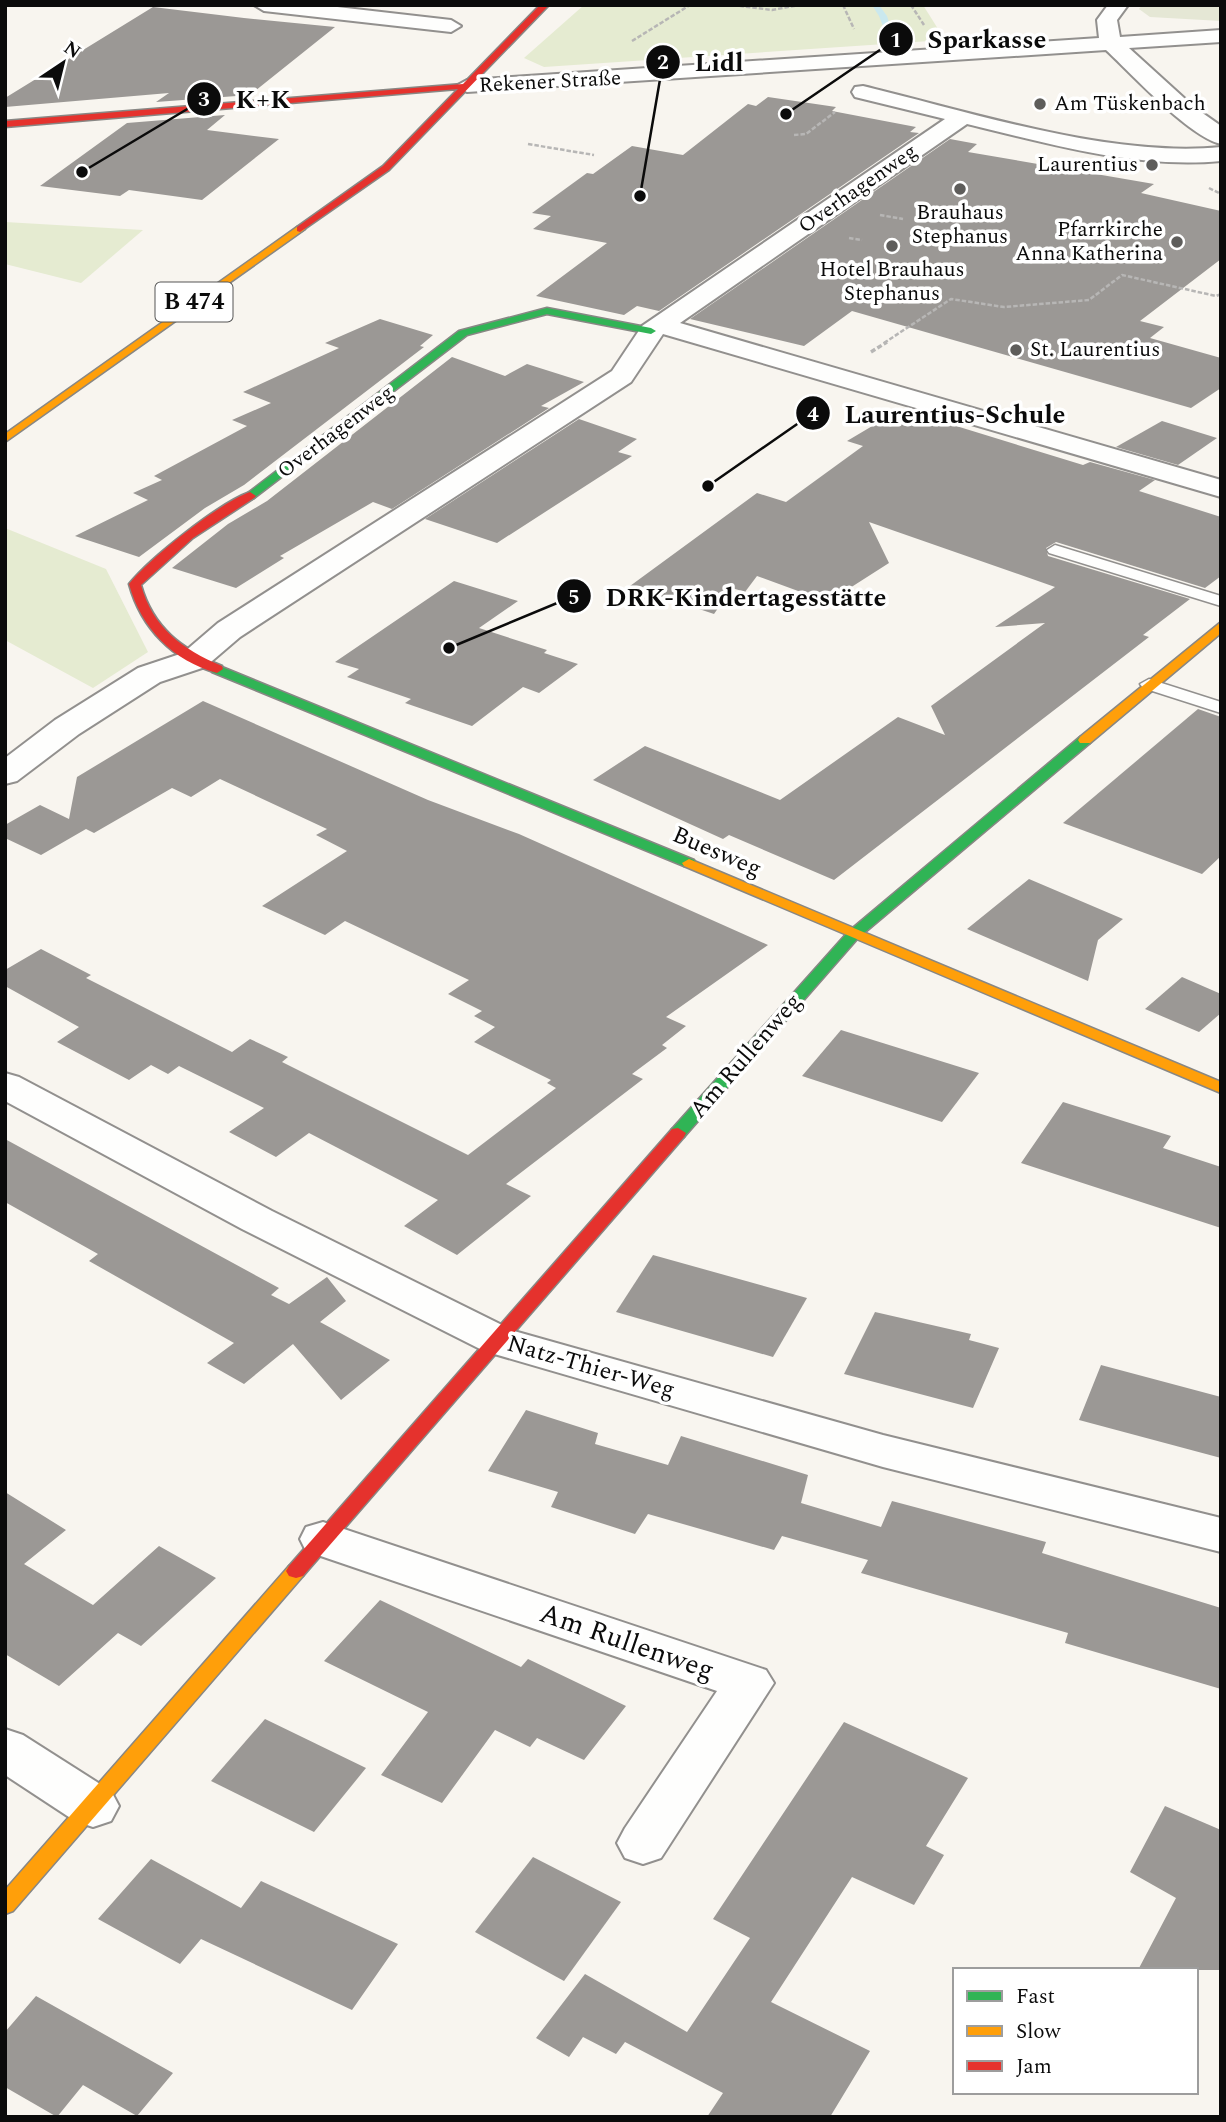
<svg xmlns="http://www.w3.org/2000/svg" width="1226" height="2122" viewBox="0 0 1226 2122" font-family="Spectral,serif">
  <style>
    .green { fill: #e5ebd1 }
    .cemetery { fill: #e5e7d5 }
    .lines { fill: none; stroke-linecap: round; stroke-linejoin: round }
    .stream { fill: #cae8ee; fill-rule: evenodd }
    .building { fill: #9b9895 }
    .lane-casing { stroke: #92908e; stroke-width: 3 }
    .street-casing { stroke: #92908e; stroke-width: 4 }
    .fast-casing { stroke: #888784; stroke-width: 3 }
    .slow-casing { stroke: #888784; stroke-width: 3 }
    .jam-casing { stroke: #888784; stroke-width: 3 }
    .path-far1 { stroke: #b7b6b5; stroke-width: 2.5; stroke-dasharray: 4.5 2; stroke-linecap: butt }
    .path { stroke: #b7b6b5; stroke-width: 3.5; stroke-dasharray: 5 2.5; stroke-linecap: butt }
    .lane { fill: #fefefd; fill-rule: evenodd }
    .street { fill: #fefefd; fill-rule: evenodd }
    .fast { fill: #30b455; fill-rule: evenodd }
    .slow { fill: #ff9f0a; fill-rule: evenodd }
    .jam { fill: #e5322d; fill-rule: evenodd }
    .poi-dot { fill: #5e5d5b; stroke: #fff; stroke-width: 2.5 }
    .labels { text-anchor: middle; dominant-baseline: central; stroke-width: 7; stroke-linejoin: round; paint-order: stroke }
    .far-street-label { font-size: 21px; fill: #0b0b0b; stroke: #fff }
    .far-poi-label { font-size: 21px; fill: #0b0b0b; stroke: #fff; text-anchor: start }
    .shield { fill: #fff; stroke: #545454; stroke-width: 2 }
    .shield-label { font-size: 23px; font-weight: bold; fill: #0b0b0b }
    .street-label { font-size: 24px; fill: #0b0b0b; stroke: #fff }
    .near-street-label { font-size: 28px; fill: #0b0b0b; stroke: #fff }
    .leader { fill: none; stroke: #0b0b0b; stroke-width: 2.5 }
    .callout-dot { fill: #0b0b0b; stroke: #fff; stroke-width: 2.5 }
    .mark-label { font-size: 21px; text-anchor: middle; font-weight: bold; fill: #fff }
    .callout-label { font-size: 26px; text-anchor: middle; font-weight: bold; fill: #0b0b0b; stroke: #fff; stroke-width: 7; stroke-linejoin: round; paint-order: stroke }
  </style>
  <rect width="100%" height="100%" fill="#f8f5ef"/>
  <g class="green">
    <polygon points="584,5 923,5 945,40 544,67 524,58"/>
    <polygon points="5,222 143,230 81,283 5,264"/>
    <polygon points="5,528 106,569 148,652 93,688 5,640"/>
  </g>
  <polygon class="cemetery" points="1142,5 1221,5 1221,21 1150,17 1139,9"/>
  <g class="lines">
    <polygon class="stream" points="872,5 879,5 887,16 896,44 889,42 879,16"/>
  </g>
  <g class="building">
    <polygon points="153,7 244,18 335,27 250,95 156,102 169,93 5,107 5,98"/>
    <polygon points="768,97 836,107 832,111 916,127 910,132 919,133 659,311 637,306 624,315 536,296 607,243 533,229 551,216 532,213 587,173 593,174 632,146 683,155 748,104 756,106"/>
    <polygon points="225,115 207,130 279,139 202,200 129,190 120,196 40,186 127,123"/>
    <polygon points="950,139 977,144 968,152 1154,184 1141,193 1221,211 1221,259 1140,321 1164,327 1150,338 1221,358 1221,388 1191,408 852,311 804,346 690,319"/>
    <polygon points="380,319 433,335 420,346 424,347 244,485 205,508 139,557 75,536 148,500 133,493 162,480 154,476 247,426 232,420 271,403 243,392 339,348 325,343"/>
    <polygon points="452,357 505,376 527,364 584,382 541,406 549,408 392,509 373,502 280,556 284,558 236,588 172,568 228,524 267,501"/>
    <polygon points="901,409 1083,465 1090,462 1155,480 1139,491 1221,517 1221,576 1205,588 1056,542 1046,548 1048,556 1190,599 1143,635 1149,637 834,880 729,835 723,839 593,780 645,746 780,800 898,717 945,735 931,706 1045,623 995,627 1055,587 869,522 889,563 828,602 757,576 745,592 732,588 714,614 630,586 757,493 786,502 863,446 847,441"/>
    <polygon points="579,419 637,439 618,452 632,456 497,543 425,519"/>
    <polygon points="1162,421 1217,438 1178,465 1116,447"/>
    <polygon points="454,581 518,601 479,628 547,650 544,653 578,664 539,693 523,687 472,726 405,703 411,699 347,677 359,669 335,662"/>
    <polygon points="203,701 428,800 519,834 768,945 666,1017 686,1026 662,1045 667,1048 632,1074 643,1079 506,1184 531,1196 457,1255 404,1226 438,1200 309,1133 276,1157 229,1132 264,1108 179,1066 168,1074 151,1065 129,1080 57,1042 79,1027 5,986 5,970 41,949 91,975 86,978 232,1052 250,1039 288,1057 282,1062 468,1155 556,1088 547,1083 551,1080 474,1042 495,1027 474,1016 482,1011 448,994 469,980 345,921 325,935 262,906 347,851 316,835 327,829 220,779 191,797 172,788 94,833 86,829 41,855 5,838 5,825 40,805 69,819 77,777"/>
    <polygon points="1198,709 1221,717 1221,856 1202,874 1063,823"/>
    <polygon points="1029,879 1123,919 1098,940 1088,981 967,929"/>
    <polygon points="1182,977 1221,994 1221,1013 1199,1032 1145,1009"/>
    <polygon points="841,1030 979,1073 942,1122 802,1076"/>
    <polygon points="1063,1102 1171,1136 1163,1148 1221,1167 1221,1228 1021,1163"/>
    <polygon points="5,1139 279,1288 271,1295 289,1304 327,1277 346,1301 320,1322 390,1360 341,1400 293,1344 244,1384 207,1363 234,1343 89,1261 98,1254 5,1202"/>
    <polygon points="653,1255 807,1298 773,1357 616,1312"/>
    <polygon points="875,1312 971,1334 969,1340 999,1348 973,1408 844,1374"/>
    <polygon points="1101,1365 1221,1397 1221,1458 1079,1420"/>
    <polygon points="526,1410 598,1433 595,1444 668,1465 681,1436 808,1475 801,1503 881,1527 892,1501 1046,1542 1042,1553 1221,1608 1221,1689 1065,1643 1068,1633 861,1573 868,1560 782,1536 774,1550 648,1514 635,1534 551,1507 558,1492 488,1471"/>
    <polygon points="5,1492 66,1530 24,1564 93,1605 159,1546 216,1578 141,1646 118,1633 59,1686 5,1654"/>
    <polygon points="380,1600 521,1667 528,1659 626,1706 584,1760 537,1738 530,1747 495,1730 442,1803 381,1775 428,1712 324,1661"/>
    <polygon points="265,1719 366,1768 314,1832 211,1781"/>
    <polygon points="844,1722 968,1778 926,1846 944,1855 914,1905 852,1877 771,2002 870,2051 830,2117 707,2117 723,2093 625,2042 616,2054 583,2037 569,2057 536,2038 585,1974 687,2032 750,1938 713,1919"/>
    <polygon points="1165,1806 1221,1830 1221,1970 1138,1970 1176,1898 1130,1872"/>
    <polygon points="533,1857 621,1902 564,1981 475,1932"/>
    <polygon points="151,1859 241,1908 261,1881 398,1944 352,2010 201,1939 180,1964 98,1919"/>
    <polygon points="36,1996 173,2073 137,2116 83,2085 57,2117 5,2087 5,2032"/>
  </g>
  <g class="lines">
    <g class="lane-casing">
      <g id="lane">
        <polygon points="1055,545 1221,596 1221,606 1049,553 1047,550"/>
        <polygon points="1149,679 1221,702 1221,713 1143,688 1140,684"/>
      </g>
    </g>
    <g class="street-casing">
      <g id="street">
        <polygon points="254,5 320,5 451,20 461,26 451,32 264,11"/>
        <path d="M1108 5H1128L1117 20 1120 37 1221 30V42L1129 48 1194 107 1221 126V144C1188 136 1132 74 1106 50L467 92 456 86 467 80 1099 38 1097 20Z"/>
        <path d="M863 86C971 112 1110 158 1221 147V161C1135 169 1050 144 967 124L680 323 1221 480V497L663 334 631 382 240 637 205 667 160 682 79 734 17 781 5 784V758L55 720 138 668 183 653 218 623 612 371 642 326 945 119 855 97 852 92 855 87Z"/>
        <polygon points="5,1073 19,1077 272,1211 514,1331 883,1435 1221,1518 1221,1552 883,1467 484,1351 242,1229 5,1101"/>
        <polygon points="323,1522 766,1670 774,1683 661,1858 643,1864 625,1858 617,1843 625,1828 717,1691 306,1551 300,1539 306,1527"/>
        <polygon points="5,1729 23,1735 111,1791 119,1806 111,1821 93,1827 75,1821 5,1775"/>
      </g>
    </g>
    <g class="fast-casing">
      <g id="fast">
        <polygon points="547,308 651,328 656,331 651,334 547,314 467,335 254,498 250,500 244,496 459,331"/>
        <polygon points="217,665 694,860 696,863 694,866 684,866 212,672 211,669"/>
        <polygon points="1085,736 1092,740 1090,743 858,938 684,1137 672,1137 670,1133 672,1129 848,932 1080,737"/>
      </g>
    </g>
    <g class="slow-casing">
      <g id="slow">
        <polygon points="297,227 305,229 5,442 5,434"/>
        <polygon points="1221,622 1221,633 1090,743 1080,743 1078,740 1080,737"/>
        <polygon points="689,859 1221,1082 1221,1093 684,866 682,863"/>
        <polygon points="296,1564 303,1566 306,1571 303,1576 13,1911 5,1914 5,1890 289,1566"/>
      </g>
    </g>
    <g class="jam-casing">
      <g id="jam">
        <polygon points="540,5 549,5 389,170 300,232 297,231 297,227 383,166 458,89 5,127 5,121 463,84"/>
        <path d="M250 492 256 496 254 498 193 538 141 585C153 628 182 649 222 666L223 669 217 673C173 661 141 628 129 584 150 558 219 503 250 492Z"/>
        <polygon points="678,1128 686,1133 684,1137 303,1576 296,1578 289,1576 286,1571 289,1566 672,1129"/>
      </g>
    </g>
    <g class="path-far1">
      <polyline points="733,5 772,10 799,5"/>
      <polyline points="843,5 854,29"/>
      <polyline points="911,5 924,25"/>
      <polyline points="632,41 690,5"/>
      <polyline points="794,135 806,134 835,112"/>
      <polyline points="528,144 594,155"/>
      <polyline points="1209,188 1221,194"/>
      <polyline points="880,215 903,219"/>
      <polyline points="849,238 862,240"/>
      <polyline points="884,343 951,299 1004,307 1089,300 1122,275 1216,296 1221,294"/>
    </g>
    <polyline class="path" points="871,352 887,342"/>
    <use href="#lane" class="lane"/>
    <use href="#street" class="street"/>
    <use href="#fast" class="fast"/>
    <use href="#slow" class="slow"/>
    <use href="#jam" class="jam"/>
  </g>
  <g class="poi-dot">
    <circle cx="1040" cy="104" r="7"/>
    <circle cx="1152" cy="165" r="7"/>
    <circle cx="960" cy="189" r="7"/>
    <circle cx="1177" cy="242" r="7"/>
    <circle cx="892" cy="246" r="7"/>
    <circle cx="1016" cy="350" r="7"/>
  </g>
  <g class="labels">
    <g class="far-street-label">
      <text transform="translate(550 82) rotate(-3)">Rekener Straße</text>
      <text transform="translate(858 189) rotate(-35)">Overhagenweg</text>
      <text transform="translate(336 432) rotate(-37)">Overhagenweg</text>
    </g>
    <g class="far-poi-label">
      <text x="1054" y="104">Am Tüskenbach</text>
      <text x="1138" y="165" text-anchor="end">Laurentius</text>
      <text x="960" y="213" text-anchor="middle">Brauhaus<tspan x="960" dy="24">Stephanus</tspan></text>
      <text x="1163" y="230" text-anchor="end">Pfarrkirche<tspan x="1163" dy="24">Anna Katherina</tspan></text>
      <text x="892" y="270" text-anchor="middle">Hotel Brauhaus<tspan x="892" dy="24">Stephanus</tspan></text>
      <text x="1030" y="350">St. Laurentius</text>
    </g>
    <rect class="shield" x="155.5" y="282.5" width="77" height="39" rx="5"/>
    <g class="shield-label">
      <text x="194" y="302">B 474</text>
    </g>
    <g class="street-label">
      <text transform="translate(717 852) rotate(23)">Buesweg</text>
      <text transform="translate(746 1056) rotate(-49)">Am Rullenweg</text>
      <text transform="translate(591 1367) rotate(16)">Natz-Thier-Weg</text>
    </g>
    <g class="near-street-label">
      <text transform="translate(627 1642) rotate(19)">Am Rullenweg</text>
    </g>
  </g>
  <path class="leader" d="M786 114L896 39M640 196L663 62M82 172L204 99M708 486L813 413M449 648L574 596"/>
  <g class="callout-dot">
    <circle cx="786" cy="114" r="7"/>
    <circle cx="640" cy="196" r="7"/>
    <circle cx="82" cy="172" r="7"/>
    <circle cx="708" cy="486" r="7"/>
    <circle cx="449" cy="648" r="7"/>
    <circle cx="896" cy="39" r="18"/>
    <circle cx="663" cy="62" r="18"/>
    <circle cx="204" cy="99" r="18"/>
    <circle cx="813" cy="413" r="18"/>
    <circle cx="574" cy="596" r="18"/>
  </g>
  <g class="mark-label">
    <text x="896" y="47">1</text>
    <text x="663" y="69">2</text>
    <text x="204" y="106">3</text>
    <text x="813" y="421">4</text>
    <text x="574" y="604">5</text>
  </g>
  <g class="callout-label">
    <text x="987" y="48">Sparkasse</text>
    <text x="719" y="71">Lidl</text>
    <text x="263" y="108">K+K</text>
    <text x="955" y="423">Laurentius-Schule</text>
    <text x="746" y="606">DRK-Kindertagesstätte</text>
  </g>
  <rect width="1226" height="2122" fill="none" stroke="#0b0b0b" stroke-width="14"/>
  <rect x="953" y="1968" width="245" height="126" fill="#ffffff" stroke="#9d9d9d" stroke-width="2"/>
  <rect x="967" y="1991" width="35" height="10" fill="#30b455" stroke="#9d9d9d" stroke-width="2"/>
  <text x="1016" y="2003" font-size="21" fill="#0b0b0b">Fast</text>
  <rect x="967" y="2026" width="35" height="10" fill="#ff9f0a" stroke="#9d9d9d" stroke-width="2"/>
  <text x="1016" y="2038" font-size="21" fill="#0b0b0b">Slow</text>
  <rect x="967" y="2061" width="35" height="10" fill="#e5322d" stroke="#9d9d9d" stroke-width="2"/>
  <text x="1016" y="2073" font-size="21" fill="#0b0b0b">Jam</text>
  <g transform="translate(63 63) rotate(35)" stroke="#ffffff" stroke-width="5" paint-order="stroke">
  <path d="M0-5L12 26L0 18L-12 26Z" fill="#0b0b0b"/>
  <text y="-10" font-size="19" font-weight="bold" text-anchor="middle" fill="#0b0b0b">N</text>
  </g>
</svg>
